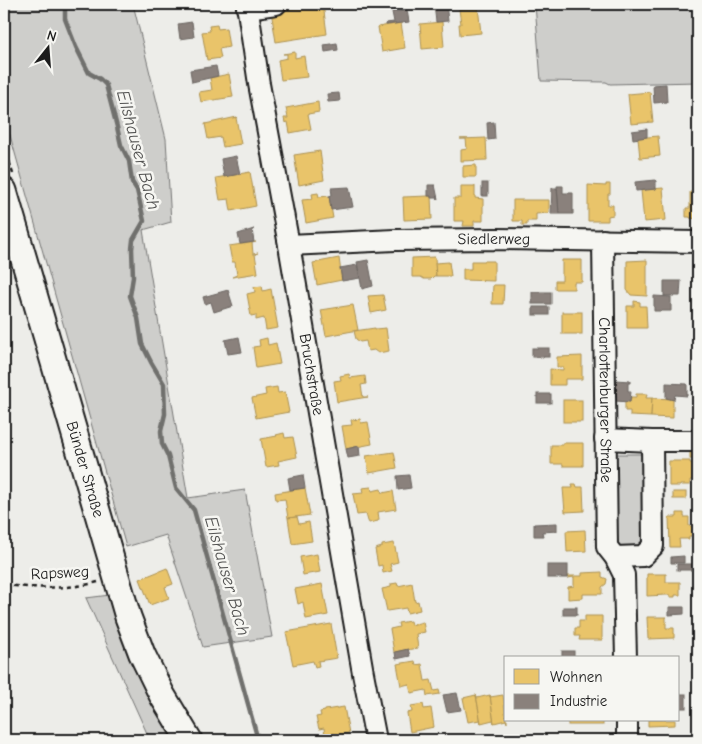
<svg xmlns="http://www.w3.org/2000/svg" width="702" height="744" viewBox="0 0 702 744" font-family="'Comic Neue',sans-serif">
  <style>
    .green { fill: #cececb; stroke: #757574 }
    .homes { fill: #e9c46a; stroke: #ac9253 }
    .industry { fill: #8a817c; stroke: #69635f }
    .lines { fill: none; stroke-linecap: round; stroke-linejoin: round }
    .stream { stroke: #6f6f6d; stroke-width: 4.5 }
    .minor-casing { stroke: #1c1c1c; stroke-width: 24 }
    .major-casing { stroke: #1c1c1c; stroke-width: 29 }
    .path { stroke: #1c1c1c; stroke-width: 2.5; stroke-dasharray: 5 4; stroke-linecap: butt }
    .minor { stroke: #f6f6f2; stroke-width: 20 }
    .major { stroke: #f6f6f2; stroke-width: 25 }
    .labels { text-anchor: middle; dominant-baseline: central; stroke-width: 5; stroke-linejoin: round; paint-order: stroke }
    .street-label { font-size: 16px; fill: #1c1c1c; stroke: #f6f6f2 }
    .water-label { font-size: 18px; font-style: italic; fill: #535352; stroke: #f6f6f2 }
  </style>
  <rect width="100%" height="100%" fill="#edede9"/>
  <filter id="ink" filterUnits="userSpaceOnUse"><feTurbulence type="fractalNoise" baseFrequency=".02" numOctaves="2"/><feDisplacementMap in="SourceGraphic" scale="10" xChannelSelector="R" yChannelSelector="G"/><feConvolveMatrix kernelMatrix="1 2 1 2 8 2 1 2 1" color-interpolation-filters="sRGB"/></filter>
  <g filter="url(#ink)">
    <g class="green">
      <polygon points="4,4 133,4 166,139 171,222 143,230 188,498 245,490 272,637 203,647 166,535 126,547 4,114"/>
      <polygon points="535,4 698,4 698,82 610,84 606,82 541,81"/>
      <rect x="615" y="454" width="29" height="95"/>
      <polygon points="110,595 175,740 150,740 86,598"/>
    </g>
    <g class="homes">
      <polygon points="319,4 323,4 327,34 276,42 271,11"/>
      <polygon points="478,7 481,33 460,35 459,24 461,24 459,9"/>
      <polygon points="442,22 444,47 422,49 420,24"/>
      <polygon points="401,23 405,48 382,52 378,27"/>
      <polygon points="217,25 218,29 226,28 229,47 219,49 221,58 207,60 202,32 210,31 209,26"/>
      <polygon points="295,52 295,58 304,56 307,77 281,80 278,60 287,58 287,54 283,54"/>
      <polygon points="229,74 233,97 201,102 199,92 212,90 210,78"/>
      <polygon points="650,92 653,122 631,124 628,94"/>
      <polygon points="318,102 319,112 308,114 311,129 290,133 288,122 285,123 284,118 288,118 286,108"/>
      <polygon points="237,117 236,118 241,144 223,147 221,137 208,139 205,124"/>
      <polygon points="658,136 660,156 640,158 638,138"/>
      <polygon points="486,138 487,160 461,161 461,150 467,149 466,139 460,139"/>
      <polygon points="320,151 324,180 299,185 294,155"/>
      <polygon points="476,165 476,177 463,177 463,166"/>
      <polygon points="250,172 256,206 231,211 229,199 220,200 216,178"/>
      <polygon points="606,184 610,184 610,194 608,194 608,205 613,205 613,215 608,216 608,221 588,221 588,185 606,186"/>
      <polygon points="461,186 475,186 475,198 483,199 483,221 474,221 474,226 463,226 464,221 454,221 454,198 461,198"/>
      <polygon points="695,187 698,187 698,219 690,218 690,217 686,217 686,208 690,208 690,192 695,192"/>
      <polygon points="663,188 666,220 644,222 641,190"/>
      <polygon points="318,193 319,197 329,196 333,218 306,223 302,200 313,199 312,194"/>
      <polygon points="428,196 431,196 432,219 404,220 403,197"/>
      <polygon points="513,200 549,200 549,213 536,214 536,221 527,221 527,225 522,225 522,221 513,221"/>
      <polygon points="256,242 252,243 253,254 258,253 255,254 258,273 232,277 237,275 235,262 232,262 229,246"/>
      <polygon points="435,257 436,276 434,276 431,279 424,279 421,277 412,277 412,258"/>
      <polygon points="339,258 342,280 317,285 313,263"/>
      <polygon points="562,260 582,260 582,282 574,282 574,289 555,289 555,281 562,281"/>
      <polygon points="647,260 647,296 631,295 627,290 627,261"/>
      <polygon points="471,261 494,261 494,281 463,280 463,269 471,269"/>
      <polygon points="449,262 451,276 436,276 435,263"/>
      <polygon points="493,285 504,285 503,304 492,304"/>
      <polygon points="262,286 263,291 271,289 278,328 266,330 264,318 256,320 256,315 251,316 247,294 255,292 254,287"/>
      <polygon points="383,295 386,310 371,313 368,296"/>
      <polygon points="634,301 640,302 640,306 646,306 647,328 627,328 627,306 634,306"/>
      <polygon points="353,305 358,330 326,336 321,310"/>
      <rect x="562" y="312" width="20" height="22"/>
      <polygon points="375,328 375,329 386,328 389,351 378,353 374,350 368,351 366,341 360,342 356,339 354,331"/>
      <polygon points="267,338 268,345 276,343 280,364 256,368 253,347 260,346 259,340"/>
      <polygon points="582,356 582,379 565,379 565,385 550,385 550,369 563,370 563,367 557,367 557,357"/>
      <polygon points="349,374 350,378 365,376 366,384 361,385 363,397 368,397 337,402 334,381 341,380 340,376"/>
      <polygon points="277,387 278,393 285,392 289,412 256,418 252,398 266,395 265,389"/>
      <polygon points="636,394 647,394 646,398 652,398 651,417 630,416 630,411 625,411 625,401 630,402 631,397 636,397"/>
      <polygon points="652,398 673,399 673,418 651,417"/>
      <rect x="563" y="400" width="19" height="22"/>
      <polygon points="360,419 361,423 368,422 372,444 346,449 342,426 352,425 351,420"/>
      <polygon points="284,433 285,438 293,437 297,457 278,461 279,465 266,467 261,439 277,436 276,435"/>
      <polygon points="563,443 583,443 583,466 563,466 563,464 551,464 551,445 563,445"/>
      <polygon points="394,452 397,468 369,473 366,456"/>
      <rect x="690" y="452" width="8" height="7"/>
      <polygon points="669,461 690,461 690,463 695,463 695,480 690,480 690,486 689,485 680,485 680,486 669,486"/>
      <polygon points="572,484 576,484 577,487 583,487 584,511 565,512 563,488 573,488"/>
      <polygon points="371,487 372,491 381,489 382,493 393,491 396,509 378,512 379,519 378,521 369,523 368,521 366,514 357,515 353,494 363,493 362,488"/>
      <polygon points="305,488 310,515 288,518 285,499 276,500 275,493"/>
      <rect x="673" y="492" width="13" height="7"/>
      <polygon points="677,513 684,513 684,517 689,517 689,526 697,526 697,536 689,536 689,539 679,539 680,547 670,547 669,517 677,517"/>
      <polygon points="297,517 299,524 309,522 312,541 292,544 288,518"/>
      <polygon points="585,530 586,551 567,552 566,531"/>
      <polygon points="394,543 398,562 390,564 392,571 383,573 382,565 378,566 375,549 382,547 382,545"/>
      <polygon points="317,554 320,572 303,575 300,557"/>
      <polygon points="167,568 173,584 165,587 169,598 150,605 140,579"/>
      <polygon points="602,572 602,577 607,579 606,584 602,587 602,594 583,594 583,598 568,599 568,587 574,586 574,577 568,578 568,576 582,576 582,573"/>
      <polygon points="647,574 666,574 666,582 680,582 680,595 675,595 675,597 670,597 670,595 666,595 647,596"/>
      <polygon points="397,583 398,586 412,583 415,602 418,601 420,610 407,613 406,608 387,611 382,589 391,587 391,584"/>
      <polygon points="322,584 328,615 306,619 303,602 298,604 295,589"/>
      <polygon points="585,616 602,616 602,640 579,640 580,636 575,636 575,628 579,628 579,621 585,621"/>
      <polygon points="647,617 666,617 666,628 674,628 674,638 648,639"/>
      <polygon points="410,621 411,625 423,622 425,632 416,634 418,648 394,652 390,629 399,627 398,623"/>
      <polygon points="331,624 337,658 318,661 319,666 315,667 313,661 293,665 286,632"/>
      <polygon points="415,661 416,665 422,664 425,681 431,680 434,691 439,690 440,694 427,696 426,690 411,693 409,684 401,686 397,664"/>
      <polygon points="476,695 481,723 480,720 468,722 463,698"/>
      <polygon points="476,695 477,698 490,695 494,723 493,720 481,723"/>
      <polygon points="490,695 490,697 503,695 506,720 507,720 507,723 506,720 494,723"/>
      <polygon points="423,704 424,709 431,708 434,727 410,732 407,713 412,712 411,706"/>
      <polygon points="344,707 349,733 325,737 324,728 319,729 316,717 321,716 320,712 325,711 325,710"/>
      <rect x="568" y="720" width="35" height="5"/>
      <polygon points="648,720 675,720 675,725 648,726"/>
    </g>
    <g class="industry">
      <polygon points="434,4 446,4 448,21 436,22"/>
      <polygon points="473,4 485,4 485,6 473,7"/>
      <polygon points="407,10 409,22 386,25 386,23 394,22 392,12"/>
      <polygon points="192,22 194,37 180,39 178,24"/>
      <polygon points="337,43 338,50 325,52 324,45"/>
      <polygon points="216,66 218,76 192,82 190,70"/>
      <polygon points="666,84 667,102 654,103 653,85"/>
      <polygon points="339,93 340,101 328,102 327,94"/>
      <polygon points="494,122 495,139 488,140 487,123"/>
      <polygon points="647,129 647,137 633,139 632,131"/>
      <polygon points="236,156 240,174 224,177 221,159"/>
      <polygon points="656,180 656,189 636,191 635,182"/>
      <rect x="482" y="183" width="6" height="13"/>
      <polygon points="428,185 435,185 438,199 437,198 431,198 431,196 428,196"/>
      <polygon points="557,186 563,186 563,193 573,193 573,214 559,214"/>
      <polygon points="349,187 353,207 331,210 329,196 332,195 331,188"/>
      <polygon points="552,188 557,188 559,214 551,214"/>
      <polygon points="254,229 252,230 254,242 240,244 238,234"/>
      <polygon points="368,260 373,286 362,289 357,262"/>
      <polygon points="357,265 360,278 342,281 340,268"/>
      <polygon points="664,281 681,281 680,296 664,296"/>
      <polygon points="228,290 233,306 214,312 211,302 205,304 203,297"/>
      <rect x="532" y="292" width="19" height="12"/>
      <polygon points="654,296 671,297 671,311 654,311"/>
      <rect x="533" y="307" width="16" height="8"/>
      <polygon points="239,337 242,352 228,354 225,340"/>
      <rect x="532" y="348" width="17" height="9"/>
      <polygon points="615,380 630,381 630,383 628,383 628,391 631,391 630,402 615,401"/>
      <polygon points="666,383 687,384 687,396 675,395 674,400 666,398"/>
      <rect x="537" y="394" width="14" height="9"/>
      <polygon points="359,446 360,456 348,458 346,449"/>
      <polygon points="303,475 305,488 290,490 288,478"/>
      <polygon points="409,475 411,488 398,490 397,476"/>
      <polygon points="557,523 557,531 542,532 543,536 534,536 534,524"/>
      <polygon points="684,556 684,563 671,563 671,557"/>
      <rect x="677" y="564" width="16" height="6"/>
      <rect x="547" y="565" width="21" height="13"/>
      <rect x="563" y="607" width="14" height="8"/>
      <polygon points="669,607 684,607 684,614 669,615"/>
      <polygon points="408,649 410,656 396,659 395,652"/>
      <rect x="562" y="651" width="12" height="7"/>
      <polygon points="457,693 461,710 447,712 443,695"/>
      <rect x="678" y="694" width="8" height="14"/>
      <polygon points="331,736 332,740 317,740 316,739"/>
    </g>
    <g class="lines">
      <polyline class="stream" points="65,4 65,19 76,47 89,73 100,79 106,85 117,127 121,145 129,161 132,182 137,190 144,221 133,240 132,249 133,277 130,296 138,318 142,344 151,362 164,384 165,414 161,431 162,444 168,456 176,488 194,510 258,740"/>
      <g class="minor-casing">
        <g id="minor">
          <path id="s1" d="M247 4 259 84 289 245 363 673 376 740"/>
          <polyline points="247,8 276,4"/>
          <path id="s2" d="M603 240 607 547 615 557 624 575 626 658"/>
          <path id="s3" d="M289 245 395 240 496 239 698 242"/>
          <polyline points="605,439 652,441 698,441"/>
          <polyline points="615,557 643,556 653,546 652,441"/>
          <polyline points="627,720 627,740"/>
        </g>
      </g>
      <g class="major-casing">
        <g id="major">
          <path id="s4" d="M4 191 128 617 142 654 162 695 189 740"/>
        </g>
      </g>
      <g class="path">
        <polyline points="4,144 13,174"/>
        <path d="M4 585C34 588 68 590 98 582"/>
      </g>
      <use href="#minor" class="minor"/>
      <use href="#major" class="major"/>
    </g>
  </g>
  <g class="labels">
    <g class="street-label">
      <text stroke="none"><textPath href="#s3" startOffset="205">Siedlerweg</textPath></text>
      <text stroke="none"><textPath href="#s1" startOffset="376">Bruchstraße</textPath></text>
      <text stroke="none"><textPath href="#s2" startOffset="160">Charlottenburger Straße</textPath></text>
      <text stroke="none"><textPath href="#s4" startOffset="290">Bünder Straße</textPath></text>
      <text transform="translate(60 573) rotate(-3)">Rapsweg</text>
    </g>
    <g class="water-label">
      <text transform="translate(138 150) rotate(75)">Eilshauser Bach</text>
      <text transform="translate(227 576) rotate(74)">Eilshauser Bach</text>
    </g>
  </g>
  <rect width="702" height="744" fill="none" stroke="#f6f6f2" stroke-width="20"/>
  <rect x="10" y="10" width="682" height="724" fill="none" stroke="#1c1c1c" stroke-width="2" filter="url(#ink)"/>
  <rect x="504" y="656" width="175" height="65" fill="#f6f6f2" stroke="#9f9f9c"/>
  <rect x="514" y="669" width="25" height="15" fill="#e9c46a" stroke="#9f9f9c"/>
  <text x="550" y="682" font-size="15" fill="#1c1c1c">Wohnen</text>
  <rect x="514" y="694" width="25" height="15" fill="#8a817c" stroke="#9f9f9c"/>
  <text x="550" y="706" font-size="15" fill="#1c1c1c">Industrie</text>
  <g transform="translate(48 48) rotate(17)" stroke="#f6f6f2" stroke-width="4" paint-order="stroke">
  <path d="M0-4L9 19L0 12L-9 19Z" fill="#1c1c1c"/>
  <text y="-8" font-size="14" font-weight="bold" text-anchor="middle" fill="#1c1c1c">N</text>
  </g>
</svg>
